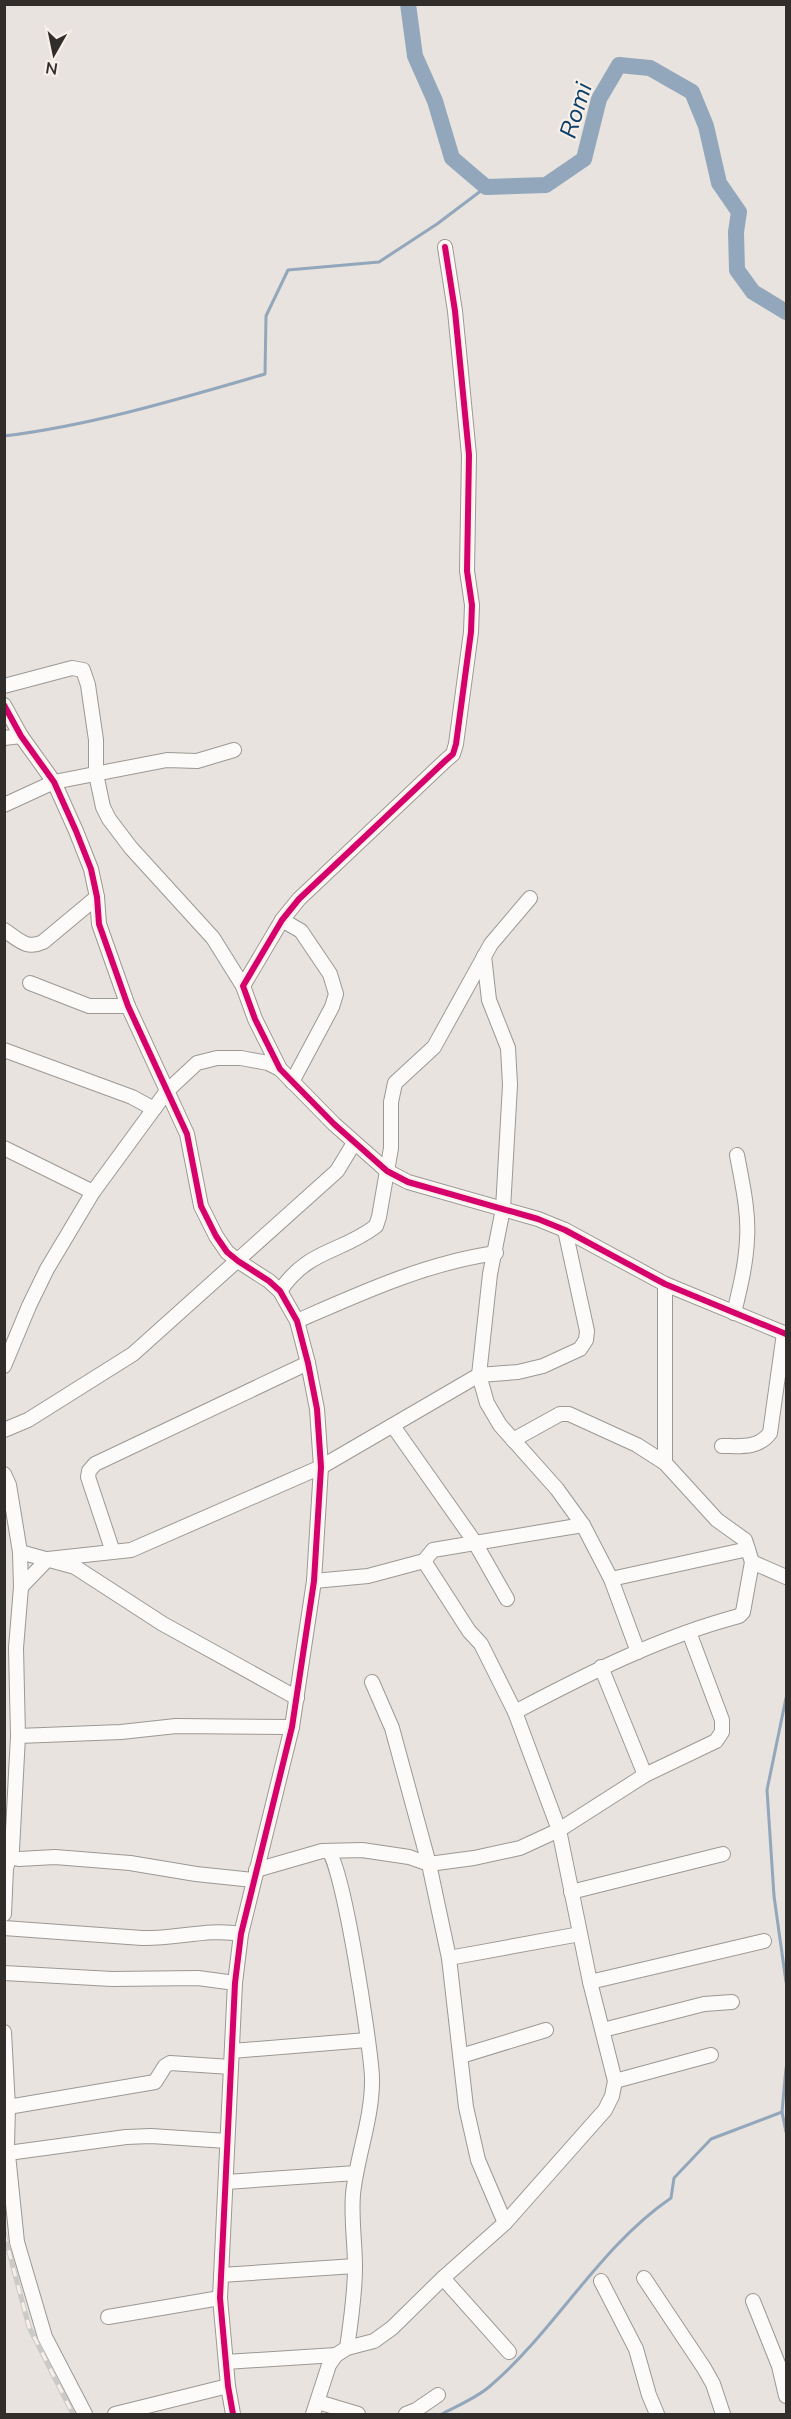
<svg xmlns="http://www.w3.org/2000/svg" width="791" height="2419" viewBox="0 0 791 2419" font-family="Mulish,sans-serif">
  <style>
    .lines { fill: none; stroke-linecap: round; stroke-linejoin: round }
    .stream { stroke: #92a7bc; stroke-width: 3 }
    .river { stroke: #92a7bc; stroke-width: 16 }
    .minor-casing { stroke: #9c9894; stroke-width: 16 }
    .minor { stroke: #fcfbfa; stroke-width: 14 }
    .rail-casing { stroke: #cbcac8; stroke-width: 5 }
    .rail { stroke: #f8f0e8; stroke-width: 3; stroke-dasharray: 9; stroke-linecap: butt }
    .cycleway-casing { stroke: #f8f0e8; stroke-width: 10 }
    .cycleway { stroke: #d6006c; stroke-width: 6 }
    .labels { text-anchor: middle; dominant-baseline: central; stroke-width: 4.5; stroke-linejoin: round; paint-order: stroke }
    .water-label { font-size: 24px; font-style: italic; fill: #0b3f6a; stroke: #f8f0e8 }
  </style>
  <rect width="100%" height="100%" fill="#e8e3de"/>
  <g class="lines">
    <g class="stream">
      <path d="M4 436C93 425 179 399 265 374L266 316 288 270 379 262 437 224 486 187"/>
      <polyline points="786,1698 767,1790 774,1896 786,1982"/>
      <polyline points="786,2068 782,2112 786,2132"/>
      <path d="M442 2414C457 2406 476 2398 489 2387 556 2330 598 2248 671 2198L674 2178 711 2139 782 2112"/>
    </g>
    <polyline class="river" points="408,4 415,56 435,101 452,158 486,187 546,185 584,159 599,99 619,65 650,68 692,92 706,126 719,183 739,212 736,232 737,270 753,292 786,312"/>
    <g class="minor-casing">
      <g id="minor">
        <polyline points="445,247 455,311 469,455 467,571 472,605 471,632 456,744 453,754 445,761 299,899 282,920 243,986 255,1019 280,1069 334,1124 387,1171 408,1182 538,1219 565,1230 665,1284 786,1334"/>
        <polyline points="4,686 72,668 83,670 88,685 96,740 96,774 103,807 109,819 131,848 213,938 243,986"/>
        <polyline points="4,705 21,736 54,782 76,831 91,869 97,897 99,924 128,1006 187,1134 201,1206 216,1236 227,1252 238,1261 269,1281 280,1291 297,1321 308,1363 317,1409 321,1467 314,1581 292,1727 241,1934 235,1983 220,2298 228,2386 233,2414"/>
        <polyline points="4,738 21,736"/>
        <polyline points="4,805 54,782 167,760 197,761 234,750"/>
        <polyline points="282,920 301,931 330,974 336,994 332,1007 292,1082"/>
        <path d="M4 930C18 939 26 950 43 942L97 897"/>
        <polyline points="484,956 489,1000 508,1048 510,1085 503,1209 490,1274 479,1375 487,1403 500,1425 557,1489 583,1525 611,1579 638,1652"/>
        <polyline points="30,983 89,1006 128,1006"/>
        <polyline points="4,1050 132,1097 154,1109"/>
        <polyline points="4,1148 93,1192"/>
        <path d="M280 1291C308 1249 341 1253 376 1226L379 1217 391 1148V1102L395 1083 434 1047 491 944 530 898"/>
        <path d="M734 1313C740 1288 746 1264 747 1239 749 1212 742 1182 737 1155"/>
        <path d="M297 1321C361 1293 426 1263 496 1253"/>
        <polyline points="4,1366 29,1306 47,1269 93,1192 167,1091 197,1063 217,1058 241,1058 268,1063 280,1069"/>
        <polyline points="393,1426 474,1541 507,1599"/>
        <polyline points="4,1430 28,1420 133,1354 337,1171 354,1143"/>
        <polyline points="513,1440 560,1414 569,1414 637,1445 665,1463"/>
        <path d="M722 1446C740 1446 758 1449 770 1433L784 1333"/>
        <polyline points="4,1474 9,1485 20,1552 21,1587 16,1648 18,1736 12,1850 6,1868 4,1914"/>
        <polyline points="20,1552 75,1567 163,1624 297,1698"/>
        <polyline points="113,1552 88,1477 89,1471 95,1464 308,1363"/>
        <polyline points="752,1562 786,1577"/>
        <polyline points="611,1579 748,1549"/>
        <polyline points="314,1581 368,1576 424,1561 433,1550 583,1525"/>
        <polyline points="21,1587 48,1559 131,1550 321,1467 479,1375 518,1372 543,1366 580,1349 586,1340 587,1331 565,1230"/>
        <polyline points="601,1667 645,1775"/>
        <polyline points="372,1682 392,1728 429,1864 449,1958 466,2107 478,2160 505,2223"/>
        <path d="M515 1712C587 1674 660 1637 739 1616L743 1612 752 1562 745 1540 717 1520 665 1463V1284"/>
        <polyline points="18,1736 121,1732 176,1726 292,1727"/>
        <path d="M328 1851C343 1862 371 2049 372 2077 373 2117 357 2155 353 2194 351 2219 355 2242 355 2267 355 2294 351 2321 347 2348"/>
        <polyline points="10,1857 19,1859 55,1857 130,1863 196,1874 253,1880"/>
        <polyline points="256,1870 322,1851 362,1850 409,1857 429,1864 474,1858 520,1848 559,1830 645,1775 716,1741 722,1732 722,1720 689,1632"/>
        <polyline points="571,1892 723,1854"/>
        <path d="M4 1928 142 1938C176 1939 208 1928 241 1934"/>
        <polyline points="449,1958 580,1934"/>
        <polyline points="4,1973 112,1979 198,1978 235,1983"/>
        <polyline points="590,1982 764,1941"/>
        <polyline points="603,2030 704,2004 732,2002"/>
        <polyline points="4,2032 8,2107 7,2145 17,2242 45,2337 85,2414"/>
        <polyline points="232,2051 367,2040"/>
        <polyline points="461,2056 546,2030"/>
        <polyline points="615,2081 711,2055"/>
        <polyline points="8,2107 155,2082 165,2066 170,2063 231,2067"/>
        <polyline points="8,2153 126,2137 151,2136 227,2141"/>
        <polyline points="226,2182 356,2173"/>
        <polyline points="221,2275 355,2266"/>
        <polyline points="443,2278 509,2352"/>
        <polyline points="644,2278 704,2368 713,2384 723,2414"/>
        <polyline points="601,2281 636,2349 649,2395 657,2414"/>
        <polyline points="753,2301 779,2366 786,2396"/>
        <polyline points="108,2317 220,2298"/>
        <polyline points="226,2362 336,2355"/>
        <polyline points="318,2402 358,2414"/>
        <polyline points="115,2414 228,2386"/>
        <polyline points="313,2414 329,2365 336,2355 347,2348 374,2341 392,2328 443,2278 505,2223 605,2110 612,2096 615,2081 590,1982 559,1830 515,1712 481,1644 469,1631 424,1561"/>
        <polyline points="406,2414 416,2410 438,2395"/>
      </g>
    </g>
    <use href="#minor" class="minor"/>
    <g class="rail-casing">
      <polyline id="rail" points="4,2233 29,2327 73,2414"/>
    </g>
    <use href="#rail" class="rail"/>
    <g class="cycleway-casing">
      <g id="cycleway">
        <polyline points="445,247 455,311 469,455 467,571 472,605 471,632 456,744 453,754 445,761 299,899 282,920 243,986 255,1019 280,1069 334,1124 387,1171 408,1182 538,1219 565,1230 665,1284 786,1334"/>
        <polyline points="4,705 21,736 54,782 76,831 91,869 97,897 99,924 128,1006 187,1134 201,1206 216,1236 227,1252 238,1261 269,1281 280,1291 297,1321 308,1363 317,1409 321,1467 314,1581 292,1727 241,1934 235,1983 220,2298 228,2386 233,2414"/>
      </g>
    </g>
    <use href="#cycleway" class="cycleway"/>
  </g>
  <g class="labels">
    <g class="water-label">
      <text transform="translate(575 110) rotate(-72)">Romi</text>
    </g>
  </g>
  <rect width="791" height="2419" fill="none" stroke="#302d2a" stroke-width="12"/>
  <g transform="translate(54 54) rotate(189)" stroke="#f8f0e8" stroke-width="4.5" paint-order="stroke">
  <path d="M0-4.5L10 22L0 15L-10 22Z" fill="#302d2a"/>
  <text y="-9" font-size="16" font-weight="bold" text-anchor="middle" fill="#302d2a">N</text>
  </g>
</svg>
